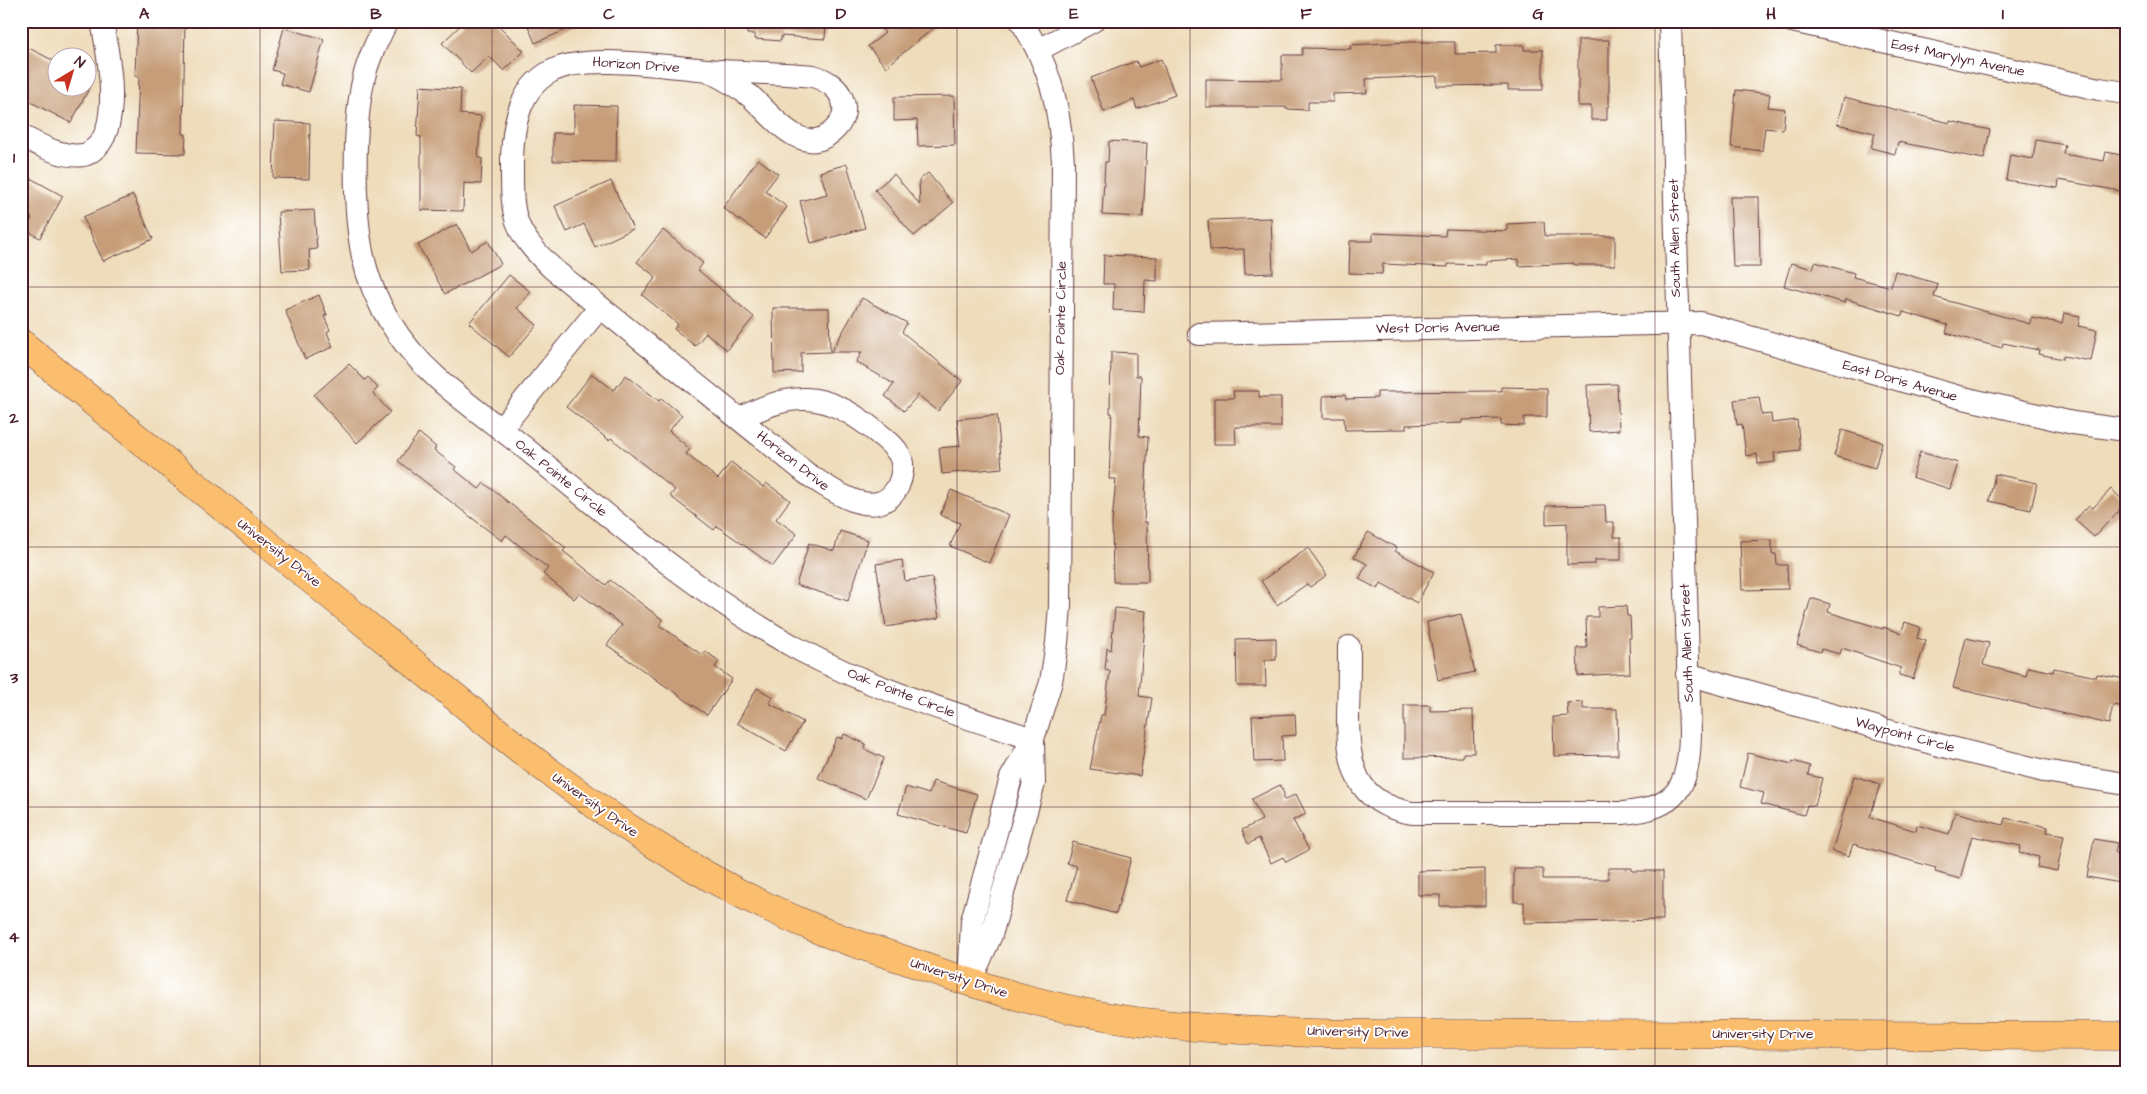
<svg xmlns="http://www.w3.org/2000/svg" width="2147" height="1094" viewBox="0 0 2147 1094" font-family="'Architects Daughter',sans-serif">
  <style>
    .building { fill: #c69d78 }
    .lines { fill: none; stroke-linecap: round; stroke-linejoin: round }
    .minor-casing { stroke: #633b40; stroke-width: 24 }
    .major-casing { stroke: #633b40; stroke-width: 29 }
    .minor { stroke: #fff; stroke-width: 22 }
    .major { stroke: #fbbe6e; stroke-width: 28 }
    .grid { fill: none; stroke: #4a1f2b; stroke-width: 1; stroke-opacity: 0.55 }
    .labels { text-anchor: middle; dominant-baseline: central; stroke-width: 4; stroke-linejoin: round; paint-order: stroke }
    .street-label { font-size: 14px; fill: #4a1f2b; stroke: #fff }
    .neatline { fill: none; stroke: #4a1f2b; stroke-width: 2 }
    .grid-label { font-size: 16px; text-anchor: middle; font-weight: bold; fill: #4a1f2b }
  </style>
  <rect width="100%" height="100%" fill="#fff"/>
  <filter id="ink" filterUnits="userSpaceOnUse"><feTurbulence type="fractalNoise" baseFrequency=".02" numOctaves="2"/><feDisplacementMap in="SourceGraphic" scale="10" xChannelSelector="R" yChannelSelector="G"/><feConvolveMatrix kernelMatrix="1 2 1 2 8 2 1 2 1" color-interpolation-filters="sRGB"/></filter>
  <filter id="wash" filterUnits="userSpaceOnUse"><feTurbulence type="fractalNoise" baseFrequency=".0096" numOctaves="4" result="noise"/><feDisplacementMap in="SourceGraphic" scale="20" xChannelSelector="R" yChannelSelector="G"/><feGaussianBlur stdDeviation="1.12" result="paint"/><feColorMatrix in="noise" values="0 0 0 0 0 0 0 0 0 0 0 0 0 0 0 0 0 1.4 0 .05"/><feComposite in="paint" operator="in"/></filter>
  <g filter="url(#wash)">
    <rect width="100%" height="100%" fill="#eedcba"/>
    <g id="blocks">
      <g class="building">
        <polygon points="137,21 185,21 183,134 186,134 185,154 136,153 139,77 135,76"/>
        <polygon points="465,21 494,21 524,51 504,71 489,56 471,73 442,43"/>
        <polygon points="526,21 587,21 535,43"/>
        <polygon points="747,21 826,21 825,39 781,36 781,41 755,39 755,34 747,34"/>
        <polygon points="875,21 942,21 886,67 868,46 885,33"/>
        <polygon points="284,28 324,39 309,92 280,84 283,73 272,70"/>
        <polygon points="1578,40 1609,40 1609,106 1607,107 1607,120 1591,120 1591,106 1578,106"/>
        <polygon points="1410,42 1455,42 1455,54 1496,53 1496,45 1524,45 1524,50 1543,50 1543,90 1508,90 1508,85 1437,86 1437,76 1366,79 1367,93 1333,94 1333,102 1308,102 1308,110 1286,109 1286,107 1206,107 1206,79 1282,80 1282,55 1302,55 1302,48 1351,49 1350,45"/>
        <polygon points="21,44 58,63 58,88 88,88 88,79 93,81 71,123 21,97"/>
        <polygon points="1161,59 1175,95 1137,109 1134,100 1104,112 1091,78 1136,61 1139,67"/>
        <polygon points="420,86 461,89 460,114 481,116 478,158 482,158 481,184 464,183 463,211 421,210 421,137 417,136"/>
        <polygon points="1736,90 1770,94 1768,107 1785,109 1783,130 1765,128 1762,151 1731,147"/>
        <polygon points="954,96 955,145 918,146 917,120 894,121 894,97"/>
        <polygon points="1844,97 1950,123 1950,121 1990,130 1984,159 1898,142 1895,154 1871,148 1875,133 1837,124"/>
        <polygon points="574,105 617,106 616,162 553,161 553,133 574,133"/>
        <polygon points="275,121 310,123 309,179 273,178"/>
        <polygon points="2036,140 2065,145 2063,154 2104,161 2106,152 2126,156 2126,192 2059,180 2058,188 2006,180 2010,155 2033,159"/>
        <polygon points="1109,141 1147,143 1143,217 1102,215 1105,162 1108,162"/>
        <polygon points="758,159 778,174 765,191 787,207 765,238 723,208"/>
        <polygon points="847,164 865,228 811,243 800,201 827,194 820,172"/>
        <polygon points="21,173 63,196 40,238 26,230 32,218 21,212"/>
        <polygon points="928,173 953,203 914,236 875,190 894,174 920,205 919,180"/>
        <polygon points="611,181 633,229 595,247 584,224 567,232 555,206"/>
        <polygon points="133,195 153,239 103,261 83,217"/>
        <polygon points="1730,197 1759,197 1760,267 1733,267"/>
        <polygon points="314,210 317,249 309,250 310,270 282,271 278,212"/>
        <polygon points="1271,218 1273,273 1245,274 1244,249 1210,250 1208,220"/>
        <polygon points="1544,222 1545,236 1615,236 1615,265 1574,265 1574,263 1519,266 1519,259 1486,261 1486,265 1448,264 1448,267 1383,264 1382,274 1349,273 1350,241 1373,241 1373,233 1445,236 1446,229 1507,231 1507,224"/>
        <polygon points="457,224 471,251 488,241 501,264 445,294 418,245"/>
        <polygon points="663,230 703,263 698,270 754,317 727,350 706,333 695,346 674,329 678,324 642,295 656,277 637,262"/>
        <polygon points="1104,255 1157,257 1157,281 1145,280 1144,312 1113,310 1114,284 1103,284"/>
        <polygon points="1815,262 1854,273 1853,277 1891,287 1895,271 1938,284 1934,297 2030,324 2031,318 2062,323 2064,313 2080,316 2078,326 2097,330 2091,361 2063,356 2063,359 2038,354 2039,350 2003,343 2002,348 1946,333 1948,325 1903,312 1902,316 1846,299 1845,303 1784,286 1791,263 1813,269"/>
        <polygon points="509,275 531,292 517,308 537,325 509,357 469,323"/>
        <polygon points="319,295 327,315 324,316 330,330 327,332 333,347 305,359 285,310"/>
        <polygon points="862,298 907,323 902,332 962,381 938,411 918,395 904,411 885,396 894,384 856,362 862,352 831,352"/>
        <polygon points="773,308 829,308 830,352 801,353 801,372 774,373"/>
        <polygon points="1111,352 1136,353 1136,376 1141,376 1139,436 1148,437 1144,522 1147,522 1148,582 1113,582 1112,522 1116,479 1109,479 1112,413 1110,413"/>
        <polygon points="349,364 365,380 368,377 378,388 373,393 390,412 357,443 314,395"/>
        <polygon points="592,374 614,390 626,375 659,401 661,398 682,415 669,431 690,449 686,454 718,479 731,462 763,487 766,483 790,500 776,519 797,534 773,566 717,526 714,530 670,496 675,490 611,438 609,440 566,407"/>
        <polygon points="1617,384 1619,430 1589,432 1587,385"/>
        <polygon points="1501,387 1547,388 1547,417 1524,417 1524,426 1501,425 1501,419 1462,420 1462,423 1406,425 1406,429 1345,430 1344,418 1323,418 1323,396 1345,395 1346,399 1377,398 1377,392 1501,391"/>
        <polygon points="1233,391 1259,391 1259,397 1281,397 1281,427 1235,427 1236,444 1214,444 1214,398 1234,398"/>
        <polygon points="1759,397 1762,415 1771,414 1772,423 1797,420 1800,450 1774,453 1775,462 1758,464 1757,454 1746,456 1742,424 1737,425 1734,400"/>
        <polygon points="997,415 1002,468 942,474 939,448 960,446 957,419"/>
        <polygon points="1842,430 1882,442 1875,468 1834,456"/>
        <polygon points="419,433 436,447 434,450 456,467 454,469 479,489 484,483 566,548 563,551 606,585 610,580 663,620 659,625 702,655 705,651 719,661 715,667 732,679 707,715 607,645 622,625 579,593 574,599 543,574 548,568 506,535 502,541 398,461"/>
        <polygon points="1920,452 1958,463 1950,489 1912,477"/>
        <polygon points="1995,474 2037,483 2031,510 1989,501"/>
        <polygon points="2111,489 2126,503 2094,537 2075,520 2089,505 2093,508"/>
        <polygon points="951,490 1009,515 989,563 950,546 960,523 940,515"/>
        <polygon points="1605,505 1606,522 1614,522 1614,537 1621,537 1621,560 1595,560 1595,564 1567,565 1567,523 1546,524 1546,506"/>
        <polygon points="840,531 868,540 848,601 796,585 809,543 834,551"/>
        <polygon points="1368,532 1397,548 1395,551 1434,572 1417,603 1381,583 1378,589 1359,579 1367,564 1354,557"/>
        <polygon points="1772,540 1772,554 1776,554 1777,565 1787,565 1788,589 1742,590 1740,541"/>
        <polygon points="1308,548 1327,575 1310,587 1307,584 1277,605 1261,581"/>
        <polygon points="902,560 905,581 932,577 939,618 886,627 876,564"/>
        <polygon points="1811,598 1830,604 1828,612 1883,629 1883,627 1901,633 1905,622 1920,627 1917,638 1926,641 1913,679 1899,675 1901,668 1842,648 1840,654 1821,649 1820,652 1797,645"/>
        <polygon points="1626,606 1627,616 1630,616 1631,638 1629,638 1630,673 1578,676 1577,648 1587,648 1586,617 1598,617 1598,607"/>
        <polygon points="1115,608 1146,611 1139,696 1152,698 1140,776 1090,769 1101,715 1104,715 1110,671 1105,670 1107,648 1111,650"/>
        <polygon points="1461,614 1475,672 1438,680 1427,622"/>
        <polygon points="1276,638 1276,660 1265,660 1266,686 1237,686 1236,639"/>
        <polygon points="1966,638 1989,643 1983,665 2026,676 2028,667 2053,672 2054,668 2096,677 2097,674 2126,679 2126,707 2113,705 2109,724 1953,688"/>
        <polygon points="757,688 773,697 769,703 803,722 786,751 737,723"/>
        <polygon points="1583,702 1583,709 1617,709 1618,755 1554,756 1553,717 1568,716 1567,703"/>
        <polygon points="1404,705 1430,705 1430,711 1473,710 1474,753 1463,753 1463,757 1404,758"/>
        <polygon points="1295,714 1296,735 1282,736 1283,761 1254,762 1252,716"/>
        <polygon points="844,734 866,744 864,749 884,758 866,799 818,778 837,737 842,739"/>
        <polygon points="1748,753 1792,764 1793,761 1810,766 1808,775 1822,778 1815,806 1807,805 1804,815 1761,804 1764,793 1740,787"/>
        <polygon points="1854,776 1880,784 1870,817 1916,831 1917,825 1949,834 1955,812 2003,825 2005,818 2048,827 2047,832 2064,835 2057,871 2037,867 2039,857 2019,853 2021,846 1972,836 1960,879 1935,872 1936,868 1853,844 1849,856 1832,851"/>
        <polygon points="933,781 977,794 966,833 898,814 906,787 929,794"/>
        <polygon points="1280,785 1284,794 1284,800 1296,794 1306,814 1293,820 1309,850 1286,862 1283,857 1271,863 1259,838 1248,844 1242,830 1262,820 1252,799"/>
        <polygon points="2094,839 2117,843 2115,853 2126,855 2126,884 2087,877"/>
        <polygon points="1073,842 1131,858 1116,914 1067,900 1077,866 1067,863"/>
        <polygon points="1608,868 1632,868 1632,871 1663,871 1663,920 1524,923 1524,902 1514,902 1514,869 1543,869 1543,879 1608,879"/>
        <polygon points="1485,869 1485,906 1440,906 1440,895 1418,895 1418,871"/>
      </g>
    </g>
  </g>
  <g filter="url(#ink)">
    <use href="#blocks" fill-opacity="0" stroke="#633b40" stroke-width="1"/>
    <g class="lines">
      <g class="minor-casing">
        <g id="minor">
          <path d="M387 21C378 39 369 57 364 77 353 124 353 209 363 257 368 279 378 303 390 322 422 376 478 410 525 448 612 519 699 595 798 649 872 689 953 713 1033 739"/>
          <polyline points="1792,21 2099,89 2126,93"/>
          <polyline points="1038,50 1093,21"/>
          <path d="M707 70C722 78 736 85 750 96 771 113 801 159 832 132 857 110 840 83 813 76 783 73 752 73 722 71 678 69 586 51 550 72 519 89 513 126 512 158 512 215 510 228 553 269L806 473C828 488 878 526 898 486 902 477 904 465 900 456 894 444 880 435 870 427 824 391 790 391 740 419"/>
          <path d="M21 136C40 145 61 158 83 155 87 155 90 152 93 150 123 129 108 53 102 21"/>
          <polyline points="1199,334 1701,323 1959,397 2073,423 2126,430"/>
          <polyline points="501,429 600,307"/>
          <path d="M1349 647C1349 669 1349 691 1348 713 1348 765 1354 803 1412 813H1623C1678 808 1689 787 1690 734L1670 21"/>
          <polyline points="1687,674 1935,744 2044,771 2126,784"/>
          <polyline points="975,971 991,935 1034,783 1033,740"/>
          <path d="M969 984 972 921 1011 778 1033 739 1051 682 1057 643 1060 606 1063 162C1060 109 1051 67 1021 21"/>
        </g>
      </g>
      <g class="major-casing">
        <path id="major" d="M21 343 498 732C597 811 700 881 817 929 845 941 876 950 905 960 984 989 1068 1014 1153 1023 1291 1038 1432 1033 1571 1034 1756 1034 1941 1035 2126 1036"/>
      </g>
      <use href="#minor" class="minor"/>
      <use href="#major" class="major"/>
    </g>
  </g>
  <path class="grid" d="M260 21V1073M492 21V1073M725 21V1073M957 21V1073M1190 21V1073M1422 21V1073M1655 21V1073M1887 21V1073M21 287H2126M21 547H2126M21 807H2126"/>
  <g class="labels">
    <g class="street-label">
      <text transform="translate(1958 58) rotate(12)">East Marylyn Avenue</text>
      <text transform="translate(636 65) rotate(4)">Horizon Drive</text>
      <text transform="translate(1675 238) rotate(-91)">South Allen Street</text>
      <text transform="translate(1061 318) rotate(-89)">Oak Pointe Circle</text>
      <text transform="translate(1438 328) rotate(-1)">West Doris Avenue</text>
      <text transform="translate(1900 381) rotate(16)">East Doris Avenue</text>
      <text transform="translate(793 461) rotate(38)">Horizon Drive</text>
      <text transform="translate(561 478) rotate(39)">Oak Pointe Circle</text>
      <text transform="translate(279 553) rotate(38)">University Drive</text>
      <text transform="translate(1687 643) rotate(-92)">South Allen Street</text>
      <text transform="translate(901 693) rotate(21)">Oak Pointe Circle</text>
      <text transform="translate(1905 735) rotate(15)">Waypoint Circle</text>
      <text transform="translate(595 805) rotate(35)">University Drive</text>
      <text transform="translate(959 978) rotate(18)">University Drive</text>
      <text transform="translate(1358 1032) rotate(1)">University Drive</text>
      <text x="1763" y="1034">University Drive</text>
    </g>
  </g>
  <rect width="2147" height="1094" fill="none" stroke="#fff" stroke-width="55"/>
  <g transform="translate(72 72) rotate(38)"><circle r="24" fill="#ffffff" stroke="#b7a5aa"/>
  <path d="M0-4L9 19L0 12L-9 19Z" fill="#c8321e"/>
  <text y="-8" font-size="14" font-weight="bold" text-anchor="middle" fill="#4a1f2b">N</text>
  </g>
  <rect x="28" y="28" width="2092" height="1038" class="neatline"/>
  <g class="grid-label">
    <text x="144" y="19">A</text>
    <text x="376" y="19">B</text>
    <text x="609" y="19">C</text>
    <text x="841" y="19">D</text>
    <text x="1074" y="19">E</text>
    <text x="1306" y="19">F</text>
    <text x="1538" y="19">G</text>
    <text x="1771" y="19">H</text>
    <text x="2003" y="19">I</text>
    <text x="14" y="163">1</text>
    <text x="14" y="423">2</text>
    <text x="14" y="683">3</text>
    <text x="14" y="942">4</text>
  </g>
</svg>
